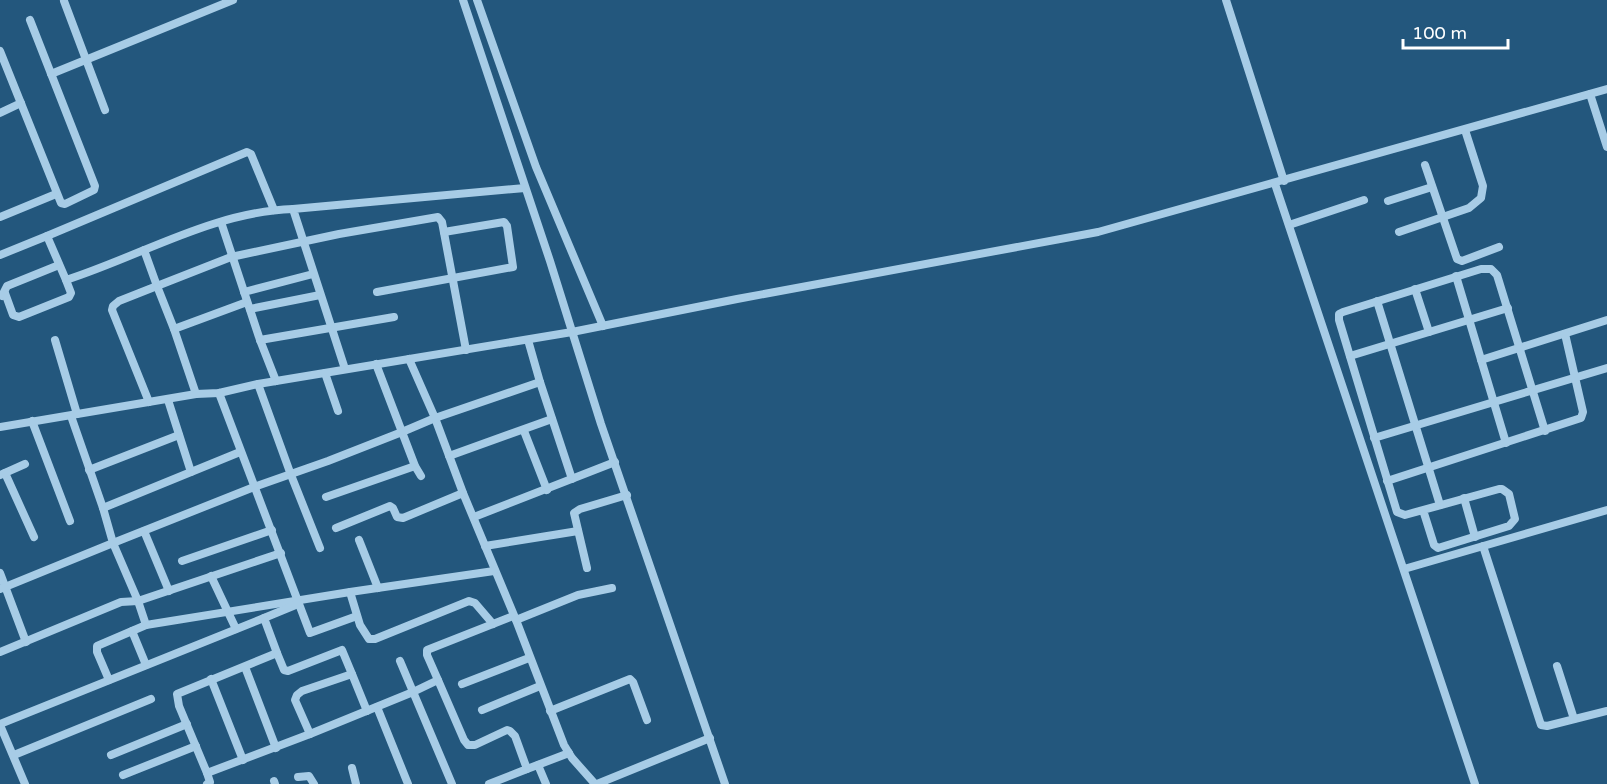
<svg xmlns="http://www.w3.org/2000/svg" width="1607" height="784" viewBox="0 0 1607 784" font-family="'Varela Round',sans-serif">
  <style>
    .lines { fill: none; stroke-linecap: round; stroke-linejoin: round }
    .minor { stroke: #a7cce6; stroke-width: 8 }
  </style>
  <rect width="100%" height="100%" fill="#23577d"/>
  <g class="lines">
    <g class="minor">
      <polyline points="463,0 550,261 601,424 725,784"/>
      <polyline points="477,0 536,167 603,326"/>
      <polyline points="1226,0 1284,181"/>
      <polyline points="64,1 105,110"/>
      <polyline points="0,51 61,203 65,204 94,190 95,186 30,20"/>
      <polyline points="51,74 233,0"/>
      <polyline points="1590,94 1607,147"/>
      <polyline points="0,113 21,103"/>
      <polyline points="1425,165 1457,259 1462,261 1499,247"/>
      <polyline points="1275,184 1475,784"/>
      <polyline points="1388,201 1432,187"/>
      <polyline points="0,217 56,194"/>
      <polyline points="221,222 260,340 276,381"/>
      <polyline points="1289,225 1364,200"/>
      <polyline points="1399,232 1469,208 1481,198 1483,186 1465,130"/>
      <polyline points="47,236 247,152 251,154 274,210"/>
      <polyline points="144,250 157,286 119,301 113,306 112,310 149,402"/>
      <path d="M0 255 47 236 66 280C141 256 212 212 293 209"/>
      <polyline points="1456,276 1506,443"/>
      <polyline points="1415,289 1429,332"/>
      <polyline points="244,292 313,274"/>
      <polyline points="377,292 513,267 507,226 504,222 444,232"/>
      <polyline points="5,293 13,315 19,317 69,297 71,293 66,280"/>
      <polyline points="2,296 7,286 59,265"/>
      <polyline points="1377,301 1440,505"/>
      <polyline points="247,302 174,329 157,286 231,257 339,234 438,217 442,222 466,350"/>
      <polyline points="250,309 320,295"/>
      <polyline points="174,329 196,394"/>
      <polyline points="55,340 77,414"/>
      <polyline points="260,340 394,317"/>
      <polyline points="528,340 540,382 572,479"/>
      <polyline points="1350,356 1508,308"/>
      <polyline points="409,359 435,418 463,493 516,620 564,745 572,758 595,784"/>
      <polyline points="1481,360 1607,320"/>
      <polyline points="376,364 402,432 328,461 254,487 113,543 138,601 146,625 350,592 494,571"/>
      <polyline points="345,369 293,209 525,188"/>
      <polyline points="325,373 338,411"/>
      <polyline points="258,384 291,475 320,548"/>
      <polyline points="219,393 310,633 357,616"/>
      <polyline points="168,400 191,472"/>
      <polyline points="32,421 70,521"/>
      <polyline points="0,427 196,394 219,393 258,384 572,332 737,299 1098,232 1607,89"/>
      <polyline points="524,431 547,490"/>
      <polyline points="1374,438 1607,368"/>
      <polyline points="449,456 552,419"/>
      <polyline points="89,470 179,435"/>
      <polyline points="5,473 34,537"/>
      <polyline points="0,475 25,464"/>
      <polyline points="421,476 415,466 402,432 435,418 540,382"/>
      <polyline points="1387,481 1581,418 1583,412 1565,334"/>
      <polyline points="326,497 415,466"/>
      <polyline points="1464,498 1475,537"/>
      <polyline points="103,508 240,452"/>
      <polyline points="1423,510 1434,545 1438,548 1509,526 1515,519 1509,494 1502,489 1499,489 1405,515 1397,512 1339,320 1339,314 1343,312 1481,269 1491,269 1497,275 1545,431"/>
      <polyline points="474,517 615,462"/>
      <polyline points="336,528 390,506 393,508 397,517 403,518 463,493"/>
      <polyline points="144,531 169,591"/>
      <polyline points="359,540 378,588"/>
      <polyline points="485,546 578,531"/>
      <polyline points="1483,546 1541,725 1547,726 1607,711"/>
      <polyline points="182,561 272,530"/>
      <polyline points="587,568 574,513 580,509 627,495"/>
      <polyline points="1404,569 1607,510"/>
      <polyline points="0,573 26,642"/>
      <polyline points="211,576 236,629"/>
      <polyline points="0,589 113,543 103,508 71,416"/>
      <polyline points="350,592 360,625 369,639 375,639 469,601 475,603 493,624"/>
      <polyline points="298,604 264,618 277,653 177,694 179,706 207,773 310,734 413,692 438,680 427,655 427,650 513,616"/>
      <polyline points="516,620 578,595 612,588"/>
      <polyline points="132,631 146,665"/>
      <polyline points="0,652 121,602 138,601 281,553"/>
      <polyline points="277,653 284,670 288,671 342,650 352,674"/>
      <polyline points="400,661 452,784"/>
      <polyline points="1557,666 1574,719"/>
      <polyline points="245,667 276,748"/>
      <polyline points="211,679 243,760"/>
      <polyline points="109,680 97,652 97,646 146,625"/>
      <polyline points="438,680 464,740 468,745 475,745 507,730 510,731 515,736 527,769 489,784"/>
      <polyline points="462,684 529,658"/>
      <polyline points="377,707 408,784"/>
      <polyline points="482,710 540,686"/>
      <polyline points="550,711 630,679 633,682 647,720"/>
      <polyline points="0,724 264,618"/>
      <polyline points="0,725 25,784"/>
      <polyline points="310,734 295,700 297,695 302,691 352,674 367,711"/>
      <polyline points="14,755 151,699"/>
      <polyline points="111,755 187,724"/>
      <polyline points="538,765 546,784"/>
      <polyline points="352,768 356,784"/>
      <polyline points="527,769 569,753"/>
      <polyline points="123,775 196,746"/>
      <polyline points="298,777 309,776 314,784"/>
      <polyline points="274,781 275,784"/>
      <polyline points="207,784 210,782 207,773"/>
      <polyline points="597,784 710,738"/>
    </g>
  </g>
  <path d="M1403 39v9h105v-9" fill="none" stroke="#ffffff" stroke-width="3"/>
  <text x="1412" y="39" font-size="18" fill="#ffffff" stroke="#23577d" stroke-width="4.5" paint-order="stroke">100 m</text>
</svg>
